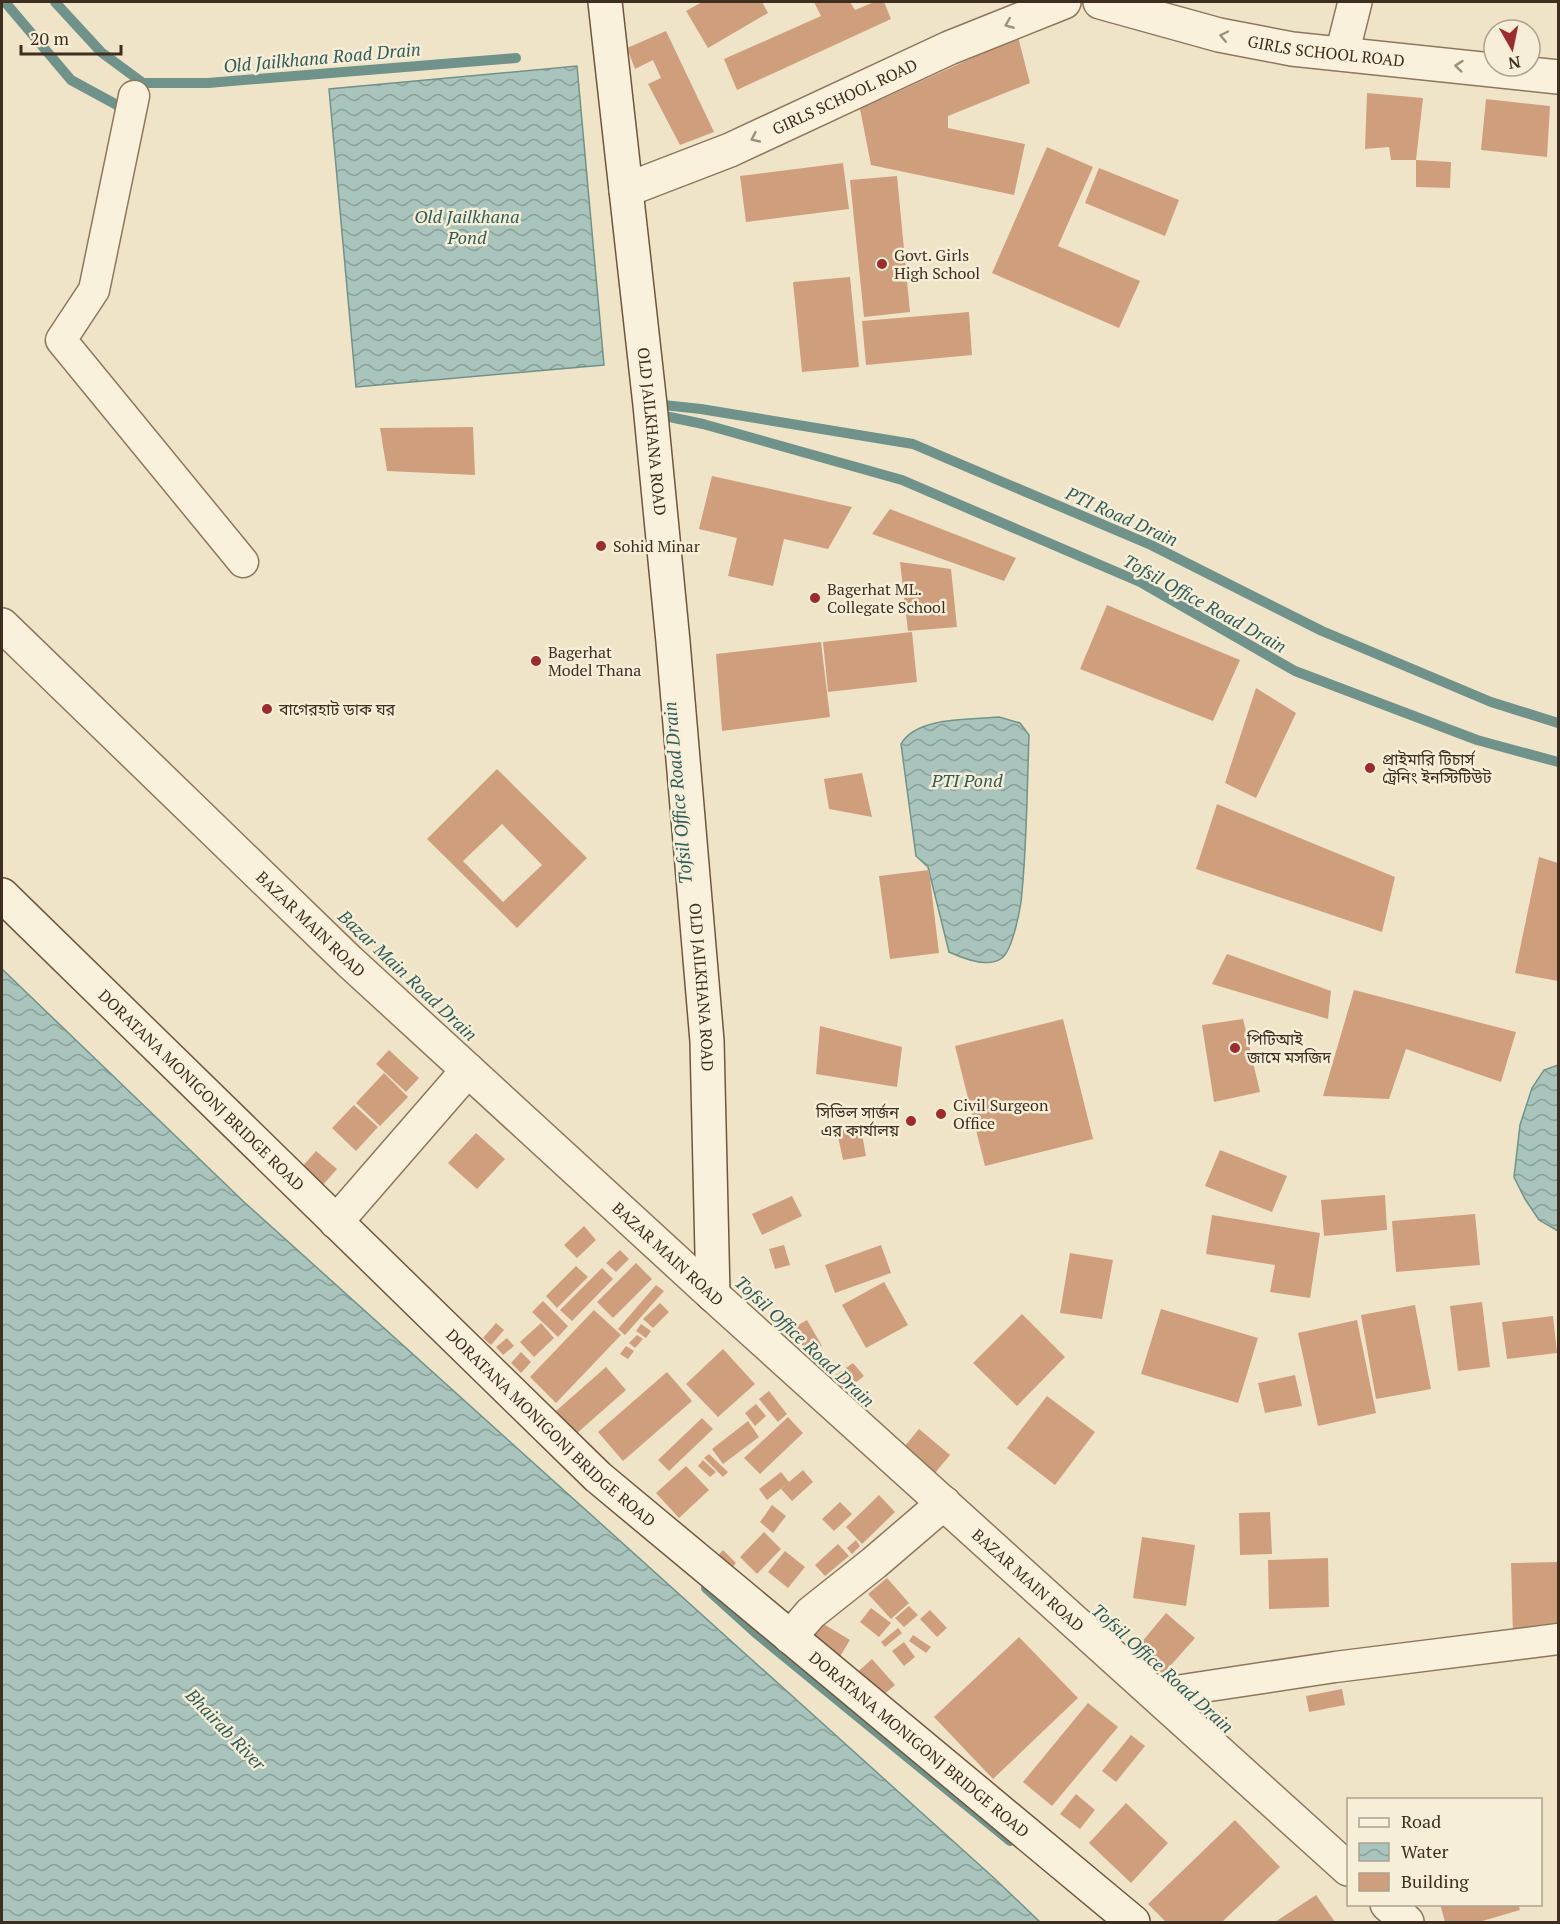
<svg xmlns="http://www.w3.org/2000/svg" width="1560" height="1924" viewBox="0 0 1560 1924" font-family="'PT Serif','Noto Sans Bengali',serif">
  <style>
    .water { fill: url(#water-waves); stroke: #6f938a; stroke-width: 1.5 }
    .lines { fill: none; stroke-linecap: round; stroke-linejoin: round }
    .stream { stroke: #6f938a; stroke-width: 10 }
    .building { fill: #cf9f7d; fill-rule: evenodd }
    .minor-casing { stroke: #8d765c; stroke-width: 33 }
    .tertiary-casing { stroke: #8d765c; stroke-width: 36 }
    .secondary-casing { stroke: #6f573f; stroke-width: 36 }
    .minor { stroke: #faf1dc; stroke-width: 30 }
    .tertiary { stroke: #faf1dc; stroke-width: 33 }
    .secondary { stroke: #faf1dc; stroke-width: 33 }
    .oneway { stroke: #9c907e }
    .poi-dot { fill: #9e2a2b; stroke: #f7eed8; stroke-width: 2 }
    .labels { text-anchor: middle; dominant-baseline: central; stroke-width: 5; stroke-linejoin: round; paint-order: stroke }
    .street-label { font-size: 16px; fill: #3d2e20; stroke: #f7eed8 }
    .poi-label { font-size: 16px; fill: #3d2e20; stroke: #f7eed8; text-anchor: start }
    .water-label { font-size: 18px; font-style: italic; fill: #2f5d5a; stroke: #f7eed8 }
  </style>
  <defs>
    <pattern id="water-waves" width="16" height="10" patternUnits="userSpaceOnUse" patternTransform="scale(1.5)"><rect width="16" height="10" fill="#a9c4bc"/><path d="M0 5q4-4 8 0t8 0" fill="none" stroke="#8ba098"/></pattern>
  </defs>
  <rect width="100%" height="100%" fill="#f0e4c8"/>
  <g class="water">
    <polygon points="577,66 604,365 356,387 329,89"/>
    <path d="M999 717 1020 723 1029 735C1027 789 1027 848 1021 902 1019 915 1012 950 1002 958 988 969 962 958 949 952L928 867 916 856 901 744C917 716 971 720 999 717Z"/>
    <polygon points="2,969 243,1201 994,1878 1040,1922 2,1922"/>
    <polygon points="1558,1065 1558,1231 1539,1220 1525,1199 1514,1177 1520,1125 1532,1088 1544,1070"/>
  </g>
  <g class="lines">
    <g class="stream">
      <polyline points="5,2 71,80 128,111"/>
      <polyline points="55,2 101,52 143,83 208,83 516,58"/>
      <polyline points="654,404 701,409 913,444 1151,545 1322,631 1491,702 1558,723"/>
      <polyline points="660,419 660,415 703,424 902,480 1140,582 1295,671 1477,740 1558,762"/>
      <polyline points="706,1588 758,1635 1010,1841"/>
    </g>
  </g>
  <g class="building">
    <polygon points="702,2 762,2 768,13 708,48 686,11"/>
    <polygon points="814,2 850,2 855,10 874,2 884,2 891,19 737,90 724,59 821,16"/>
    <polygon points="666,31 714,132 680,145 648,84 661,78 653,60 635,69 627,48"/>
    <polygon points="1018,37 1030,83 948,116 948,128 1025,144 1014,195 871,165 860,109"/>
    <polygon points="1367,93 1423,98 1416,160 1391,160 1389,147 1365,149"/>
    <polygon points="1486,99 1550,106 1547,157 1481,150"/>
    <polygon points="1047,147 1093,167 1058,246 1140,281 1119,328 992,273"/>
    <polygon points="1416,160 1451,162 1450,188 1416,187"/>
    <polygon points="843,163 849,209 746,222 740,176"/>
    <polygon points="1099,168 1179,200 1165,236 1085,203"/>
    <polygon points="897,176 910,312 864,317 850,180"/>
    <polygon points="850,277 859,367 802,372 793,282"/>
    <polygon points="969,312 972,355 866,365 862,321"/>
    <polygon points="473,427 475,475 387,471 380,428"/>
    <polygon points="712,476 852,507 828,549 784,539 773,586 728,576 737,538 699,529"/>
    <polygon points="890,509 1016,558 1004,581 872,534"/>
    <polygon points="900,562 951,569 957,627 908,631"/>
    <polygon points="1107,605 1240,660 1213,721 1080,669"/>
    <polygon points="912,632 917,682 828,692 823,642"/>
    <polygon points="821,642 830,717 722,731 716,654"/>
    <polygon points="1256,688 1296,713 1256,798 1225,783"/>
    <path d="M497 769 587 858 517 928 427 839ZM502 824 542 865 503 902 463 861Z"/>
    <polygon points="862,773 872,817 829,809 824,779"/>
    <polygon points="1217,804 1395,877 1382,932 1196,869"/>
    <polygon points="1539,857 1558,863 1558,981 1515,973"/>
    <polygon points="929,870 939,953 890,959 879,876"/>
    <polygon points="1227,954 1331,991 1328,1019 1212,984"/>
    <polygon points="1354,990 1516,1032 1501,1082 1406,1049 1389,1099 1323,1096"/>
    <polygon points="1063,1019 1093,1139 985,1166 955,1046"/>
    <polygon points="1243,1019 1260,1092 1214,1102 1202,1025"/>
    <polygon points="820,1026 902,1047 897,1087 816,1074"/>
    <polygon points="389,1050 419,1078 406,1092 376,1064"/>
    <polygon points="384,1073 408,1097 380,1126 356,1103"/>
    <polygon points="354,1105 378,1127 356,1151 332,1128"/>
    <polygon points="860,1123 866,1156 843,1160 836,1127"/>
    <polygon points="476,1133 505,1159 477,1189 448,1163"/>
    <polygon points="1220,1150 1287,1176 1272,1212 1205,1186"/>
    <polygon points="316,1151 337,1169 314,1195 294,1176"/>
    <polygon points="1385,1195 1387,1230 1324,1236 1321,1200"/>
    <polygon points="792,1196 802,1216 762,1235 752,1214"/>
    <polygon points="1475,1214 1480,1265 1396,1272 1392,1221"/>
    <polygon points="1212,1215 1320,1233 1310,1298 1270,1292 1275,1265 1206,1254"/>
    <polygon points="584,1226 596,1240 577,1258 564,1245"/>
    <polygon points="784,1245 790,1265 775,1269 769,1249"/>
    <polygon points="881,1245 891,1273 835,1293 825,1265"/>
    <polygon points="620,1250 629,1259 616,1272 606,1263"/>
    <polygon points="1070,1253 1113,1260 1102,1319 1060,1313"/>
    <polygon points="636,1263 652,1279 613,1318 597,1302"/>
    <polygon points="576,1266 588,1277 557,1308 546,1296"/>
    <polygon points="602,1268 613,1279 572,1321 560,1310"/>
    <polygon points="884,1282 908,1325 866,1348 842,1305"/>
    <polygon points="656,1285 664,1291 625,1335 618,1329"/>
    <polygon points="543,1301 568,1326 558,1337 532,1312"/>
    <polygon points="1482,1302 1490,1367 1458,1371 1450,1306"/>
    <polygon points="660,1303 669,1312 653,1328 643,1319"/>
    <polygon points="1415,1305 1431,1389 1376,1399 1361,1315"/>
    <polygon points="1161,1309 1258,1338 1238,1403 1141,1374"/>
    <polygon points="594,1310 621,1335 556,1403 530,1377"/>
    <polygon points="1022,1314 1065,1357 1017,1406 973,1363"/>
    <polygon points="1553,1316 1557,1353 1507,1359 1502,1322"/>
    <polygon points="807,1320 822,1346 807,1354 793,1328"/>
    <polygon points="1357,1320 1376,1413 1318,1426 1298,1333"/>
    <polygon points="496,1323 504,1330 491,1345 483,1338"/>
    <polygon points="541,1323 554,1338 534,1357 520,1342"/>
    <polygon points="641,1324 651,1331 646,1338 636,1331"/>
    <polygon points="637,1335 643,1339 635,1348 629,1343"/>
    <polygon points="507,1338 514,1346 503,1355 496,1347"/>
    <polygon points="626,1346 634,1351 628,1359 620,1354"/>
    <polygon points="723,1349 755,1384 718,1417 686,1384"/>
    <polygon points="521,1352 531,1362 521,1373 511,1363"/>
    <polygon points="853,1363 864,1376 841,1394 830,1379"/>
    <polygon points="606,1367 626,1390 576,1434 556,1411"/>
    <polygon points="667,1372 692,1401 623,1461 598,1432"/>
    <polygon points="1295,1375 1302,1406 1265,1413 1258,1383"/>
    <polygon points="769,1391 787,1414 778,1422 759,1399"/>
    <polygon points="1047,1396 1095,1432 1055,1485 1007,1448"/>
    <polygon points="756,1404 766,1416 755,1426 745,1413"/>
    <polygon points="788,1417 803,1433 760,1474 744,1458"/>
    <polygon points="702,1418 713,1429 669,1471 658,1460"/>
    <polygon points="748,1421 759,1437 723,1464 712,1449"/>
    <polygon points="919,1429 950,1455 935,1473 904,1447"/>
    <polygon points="709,1454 728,1472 723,1477 704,1458"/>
    <polygon points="703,1460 716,1472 710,1477 698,1466"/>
    <polygon points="686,1466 709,1490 679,1518 656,1493"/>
    <polygon points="803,1470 813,1482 792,1501 781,1489 788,1483 767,1500 759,1489 781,1472 789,1482"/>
    <polygon points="879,1495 895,1512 862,1544 846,1527"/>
    <polygon points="840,1502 852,1514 834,1531 822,1519"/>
    <polygon points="772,1505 786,1516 773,1533 760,1522"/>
    <polygon points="1270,1512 1272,1554 1240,1555 1239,1513"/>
    <polygon points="764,1532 781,1549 757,1574 740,1557"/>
    <polygon points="1142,1537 1195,1545 1186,1606 1133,1598"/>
    <polygon points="856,1540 860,1546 852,1554 847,1548"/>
    <polygon points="838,1544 849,1556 825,1576 815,1565"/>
    <polygon points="723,1550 736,1563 727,1573 714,1560"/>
    <polygon points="785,1551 805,1567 788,1588 768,1572"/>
    <polygon points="1328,1558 1329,1607 1269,1609 1268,1560"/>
    <polygon points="1558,1562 1558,1635 1513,1636 1511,1563"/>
    <polygon points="887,1578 909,1603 891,1619 868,1594"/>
    <polygon points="909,1606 918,1615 904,1627 895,1618"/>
    <polygon points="871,1608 891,1623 879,1637 860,1622"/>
    <polygon points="930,1610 947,1628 937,1637 920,1619"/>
    <polygon points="1166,1613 1195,1638 1163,1674 1135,1650"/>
    <polygon points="822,1623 850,1640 839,1658 811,1641"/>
    <polygon points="898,1628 902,1633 885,1647 881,1642"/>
    <polygon points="913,1635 931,1647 926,1653 909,1641"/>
    <polygon points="1019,1637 1078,1698 993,1779 934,1717"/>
    <polygon points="904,1642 915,1657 904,1666 892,1651"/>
    <polygon points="872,1659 895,1685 875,1702 852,1677"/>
    <polygon points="1342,1689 1345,1705 1309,1712 1306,1696"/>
    <polygon points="1088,1703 1118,1727 1052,1806 1023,1782"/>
    <polygon points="1131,1735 1145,1746 1116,1782 1102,1771"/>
    <polygon points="1076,1794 1095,1810 1080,1829 1060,1814"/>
    <polygon points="1126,1803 1168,1843 1131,1883 1089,1843"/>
    <polygon points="1235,1820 1280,1867 1222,1922 1166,1922 1148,1904"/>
    <polygon points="1316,1895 1335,1922 1275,1922"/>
    <polygon points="1440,1904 1518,1904 1520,1910 1479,1922 1445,1922"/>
  </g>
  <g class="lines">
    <g class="minor-casing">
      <g id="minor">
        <polyline points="134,96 94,290 61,340 243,562"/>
        <polyline points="1156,1694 1335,1667 1558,1639"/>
      </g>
    </g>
    <g class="tertiary-casing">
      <g id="tertiary">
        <path id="s1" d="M1100 2 1219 35 1292 49 1558 77"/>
        <polyline points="1342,54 1355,2"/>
        <path id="s2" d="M626 190 730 150 949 48 1064 2"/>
        <path id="s3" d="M2 625 349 961 713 1295 1348 1869"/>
        <polyline points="336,1222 468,1070"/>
        <polyline points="790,1637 811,1613 874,1563 944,1503"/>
        <polyline points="1387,1904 1407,1922"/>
      </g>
    </g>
    <g class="secondary-casing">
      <g id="secondary">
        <path id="s4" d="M605 2 650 405 673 642 707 1041 713 1295"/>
        <path id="s5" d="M2 895 598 1477 1133 1922"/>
      </g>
    </g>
    <use href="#minor" class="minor"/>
    <use href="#tertiary" class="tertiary"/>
    <use href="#secondary" class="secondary"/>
  </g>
  <defs><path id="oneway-chevron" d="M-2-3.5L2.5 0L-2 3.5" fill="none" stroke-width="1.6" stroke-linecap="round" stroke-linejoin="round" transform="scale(1.5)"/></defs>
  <g class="oneway">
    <use href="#oneway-chevron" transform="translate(1009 24) rotate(158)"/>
    <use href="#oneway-chevron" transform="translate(1224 36) rotate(-168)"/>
    <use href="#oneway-chevron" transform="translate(1459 66) rotate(-174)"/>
    <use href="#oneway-chevron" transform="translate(755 138) rotate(155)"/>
  </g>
  <g class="poi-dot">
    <circle cx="882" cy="264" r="6"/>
    <circle cx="601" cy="546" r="6"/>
    <circle cx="815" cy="598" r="6"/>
    <circle cx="536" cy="661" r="6"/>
    <circle cx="267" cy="709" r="6"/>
    <circle cx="1370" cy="768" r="6"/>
    <circle cx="1235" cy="1048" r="6"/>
    <circle cx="941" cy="1114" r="6"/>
    <circle cx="911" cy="1121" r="6"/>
  </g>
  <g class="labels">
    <g class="street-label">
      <text stroke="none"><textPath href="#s1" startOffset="232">GIRLS SCHOOL ROAD</textPath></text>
      <text stroke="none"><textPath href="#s2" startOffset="238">GIRLS SCHOOL ROAD</textPath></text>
      <text stroke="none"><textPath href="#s4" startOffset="432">OLD JAILKHANA ROAD</textPath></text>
      <text stroke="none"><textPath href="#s3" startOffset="430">BAZAR MAIN ROAD</textPath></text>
      <text stroke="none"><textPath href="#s4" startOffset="990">OLD JAILKHANA ROAD</textPath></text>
      <text stroke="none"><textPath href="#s5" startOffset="279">DORATANA MONIGONJ BRIDGE ROAD</textPath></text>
      <text stroke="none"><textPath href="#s3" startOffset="916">BAZAR MAIN ROAD</textPath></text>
      <text stroke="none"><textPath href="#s5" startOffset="765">DORATANA MONIGONJ BRIDGE ROAD</textPath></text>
      <text stroke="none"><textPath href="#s3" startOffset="1402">BAZAR MAIN ROAD</textPath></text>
      <text stroke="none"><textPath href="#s5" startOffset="1251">DORATANA MONIGONJ BRIDGE ROAD</textPath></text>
    </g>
    <g class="poi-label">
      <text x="894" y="255">Govt. Girls<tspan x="894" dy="18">High School</tspan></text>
      <text x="613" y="546">Sohid Minar</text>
      <text x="827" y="589">Bagerhat ML.<tspan x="827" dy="18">Collegate School</tspan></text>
      <text x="548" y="652">Bagerhat<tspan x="548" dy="18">Model Thana</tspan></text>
      <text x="279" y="709">বাগেরহাট ডাক ঘর</text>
      <text x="1382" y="759">প্রাইমারি টিচার্স<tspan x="1382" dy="18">ট্রেনিং ইনস্টিটিউট</tspan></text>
      <text x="1247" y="1039">পিটিআই<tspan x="1247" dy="18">জামে মসজিদ</tspan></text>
      <text x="953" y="1105">Civil Surgeon<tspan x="953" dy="18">Office</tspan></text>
      <text x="899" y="1112" text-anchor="end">সিভিল সার্জন<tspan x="899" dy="18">এর কার্যালয়</tspan></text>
    </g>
    <g class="water-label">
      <text transform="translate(322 57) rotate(-5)">Old Jailkhana Road Drain</text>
      <text x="467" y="216">Old Jailkhana<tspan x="467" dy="21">Pond</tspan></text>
      <text transform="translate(1122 516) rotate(24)">PTI Road Drain</text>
      <text transform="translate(1205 603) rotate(29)">Tofsil Office Road Drain</text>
      <text x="967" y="780">PTI Pond</text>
      <text transform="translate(677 793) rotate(-95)">Tofsil Office Road Drain</text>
      <text transform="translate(408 975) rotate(43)">Bazar Main Road Drain</text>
      <text transform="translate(805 1341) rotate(43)">Tofsil Office Road Drain</text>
      <text transform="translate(1163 1668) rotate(42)">Tofsil Office Road Drain</text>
      <text transform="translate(226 1729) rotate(46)">Bhairab River</text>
    </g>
  </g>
  <rect width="1560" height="1924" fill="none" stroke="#3d2e20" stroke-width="6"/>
  <rect x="1347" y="1798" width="195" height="108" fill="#f7eed8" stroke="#ada18e" stroke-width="1.5"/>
  <rect x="1359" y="1818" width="30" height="9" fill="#faf1dc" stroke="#ada18e" stroke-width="1.5"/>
  <text x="1401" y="1828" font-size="18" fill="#3d2e20">Road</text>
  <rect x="1359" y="1843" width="30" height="18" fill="url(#water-waves)" stroke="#ada18e" stroke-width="1.5"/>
  <text x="1401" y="1858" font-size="18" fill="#3d2e20">Water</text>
  <rect x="1359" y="1873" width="30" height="18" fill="#cf9f7d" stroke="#ada18e" stroke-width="1.5"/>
  <text x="1401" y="1888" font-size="18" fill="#3d2e20">Building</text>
  <g transform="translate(1512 48) rotate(171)"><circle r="28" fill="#f7eed8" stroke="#ada18e" stroke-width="1.5"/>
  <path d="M0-4.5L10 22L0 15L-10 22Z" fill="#9e2a2b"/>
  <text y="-9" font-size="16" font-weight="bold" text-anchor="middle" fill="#3d2e20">N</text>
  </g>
  <path d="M21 45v9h100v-9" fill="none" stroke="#3d2e20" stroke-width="3"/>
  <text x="30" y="45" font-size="18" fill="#3d2e20" stroke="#f7eed8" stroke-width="4.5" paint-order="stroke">20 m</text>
</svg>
